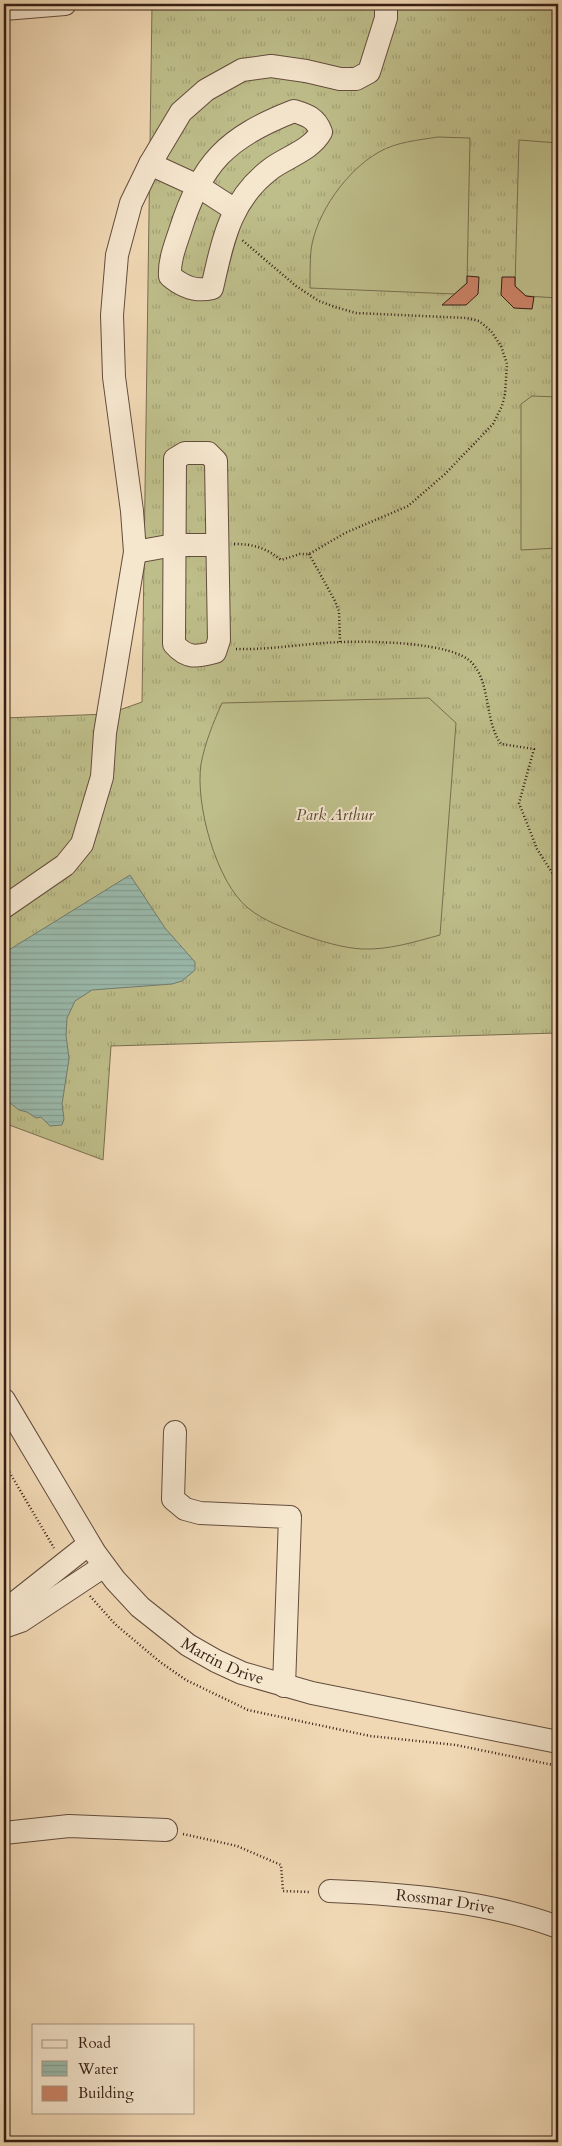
<svg xmlns="http://www.w3.org/2000/svg" width="562" height="2146" viewBox="0 0 562 2146" font-family="Cardo,serif">
  <style>
    .grass { fill: url(#grass-tufts); stroke: #7a6e50 }
    .pitch { fill: #bebe8a; stroke: #7a6e50 }
    .water { fill: url(#water-rules); stroke: #727c70 }
    .building { fill: #cc8468; stroke: #361f15 }
    .lines { fill: none; stroke-linecap: round; stroke-linejoin: round }
    .minor-casing { stroke: #644d3d; stroke-width: 24 }
    .path { stroke: #361f15; stroke-width: 2.5; stroke-dasharray: 1 2.5; stroke-linecap: butt }
    .minor { stroke: #f5e6ce; stroke-width: 22 }
    .labels { text-anchor: middle; dominant-baseline: central; stroke-width: 4; stroke-linejoin: round; paint-order: stroke }
    .park-label { font-size: 16px; font-style: italic; fill: #584732; stroke: #f5e6ce }
    .street-label { font-size: 16px; fill: #361f15; stroke: #f5e6ce }
  </style>
  <defs>
    <pattern id="grass-tufts" width="24" height="20" patternUnits="userSpaceOnUse" patternTransform="scale(1.25)"><rect width="24" height="20" fill="#bebe8a"/><path d="M3 7l-1-3M5 7V3M7 7l1-3M15 17l-1-3M17 17v-4M19 17l1-3" fill="none" stroke="#a4a376"/></pattern>
    <pattern id="water-rules" width="6" height="5" patternUnits="userSpaceOnUse" patternTransform="scale(1.25)"><rect width="6" height="5" fill="#9abaac"/><path d="M0 2.5h6" fill="none" stroke="#859f93"/></pattern>
  </defs>
  <rect width="100%" height="100%" fill="#f0d8b4"/>
  <filter id="stains"><feTurbulence type="fractalNoise" baseFrequency=".004" numOctaves="4"/><feColorMatrix values="0 0 0 0 .2 0 0 0 0 .09 0 0 0 0 .02 0 0 0 .5 -.17"/></filter>
  <radialGradient id="worn" r=".72"><stop offset=".6" stop-color="#630" stop-opacity="0"/><stop offset="1" stop-color="#630" stop-opacity=".3"/></radialGradient>
  <polygon class="grass" points="152,4 347,4 558,9 558,1033 111,1046 103,1160 4,1123 4,718 108,714 142,702"/>
  <g class="pitch">
    <path d="M438 137 470 138 467 283 455 294 310 288C310 275 310 262 311 250 316 213 347 170 379 152 396 142 419 140 438 137Z"/>
    <polygon points="519,140 558,143 558,298 526,296 515,286"/>
    <polygon points="532,396 558,397 558,548 521,550 521,404"/>
    <path d="M429 698 456 723 440 935C414 942 389 950 362 949 343 948 320 941 303 935 284 928 264 921 248 908 216 882 195 804 201 764 205 743 213 723 222 703Z"/>
  </g>
  <polygon class="water" points="130,875 165,928 195,962 195,970 182,981 172,984 92,990 75,1001 67,1018 66,1035 69,1059 62,1104 64,1119 62,1125 50,1126 41,1117 36,1118 27,1112 19,1110 4,1098 4,953"/>
  <g class="building">
    <polygon points="467,276 479,277 478,294 466,305 442,305 467,283"/>
    <polygon points="502,277 515,277 515,286 526,296 534,297 532,309 514,308 501,295"/>
  </g>
  <g class="lines">
    <g class="minor-casing">
      <g id="minor">
        <polyline points="4,9 65,4"/>
        <path d="M294 111C307 115 316 118 321 132 311 150 289 156 272 168 230 199 223 240 212 288 196 292 183 287 170 276 169 261 175 246 180 231 201 163 227 137 294 111Z"/>
        <polyline points="150,164 198,186 235,210"/>
        <path d="M185 453H208L216 461 219 640 215 652C197 657 187 659 174 644L175 459Z"/>
        <polyline points="135,552 174,545 216,545"/>
        <polyline points="4,907 65,865 82,844 102,777 105,733 135,552 132,511 114,377 112,315 117,255 131,203 150,164 181,112 206,90 242,70 271,66 306,71 340,79 356,79 369,72 386,18 386,4"/>
        <path id="s1" d="M4 1400 95 1553 115 1580 140 1607 188 1645 216 1661 242 1673 312 1693 558 1742"/>
        <polyline points="175,1432 173,1499 185,1509 200,1513 290,1517 284,1686"/>
        <polyline points="4,1627 17,1601 89,1544"/>
        <polyline points="4,1627 21,1621 104,1566"/>
        <polyline points="4,1833 69,1826 166,1830"/>
        <path id="s2" d="M330 1891C404 1894 488 1901 558 1927"/>
      </g>
    </g>
    <g class="path">
      <path d="M234 544C254 544 266 548 281 560L300 554H309L345 533 408 506 445 474 493 424 502 406 505 394 507 364 501 346 491 331 479 321 467 318 356 313 335 307 319 301 296 286 242 240"/>
      <polyline points="309,554 335,601 339,611 340,642"/>
      <path d="M236 649C272 650 307 643 343 642 371 641 454 642 472 663 491 683 484 720 501 744L534 749 519 803 537 849 558 882"/>
      <polyline points="4,1463 54,1548"/>
      <polyline points="90,1596 115,1624 160,1662 186,1680 248,1710 370,1736 456,1745 558,1766"/>
      <polyline points="183,1834 237,1846 281,1865 283,1891 311,1892"/>
    </g>
    <use href="#minor" class="minor"/>
  </g>
  <g class="labels">
    <g class="park-label">
      <text x="335" y="815">Park Arthur</text>
    </g>
    <g class="street-label">
      <text stroke="none"><textPath href="#s1" startOffset="348">Martin Drive</textPath></text>
      <text stroke="none"><textPath href="#s2" startOffset="116">Rossmar Drive</textPath></text>
    </g>
  </g>
  <rect width="562" height="2146" fill="none" stroke="#f0d8b4" stroke-width="20"/>
  <rect x="5" y="5" width="552" height="2136" fill="none" stroke="#361f15" stroke-width="2.5"/>
  <rect x="10" y="10" width="542" height="2126" fill="none" stroke="#361f15"/>
  <rect x="32" y="2024" width="162" height="90" fill="#f5e6ce" stroke="#a99684"/>
  <rect x="42" y="2040" width="25" height="8" fill="#f5e6ce" stroke="#a99684"/>
  <text x="78" y="2048" font-size="15" fill="#361f15">Road</text>
  <rect x="42" y="2061" width="25" height="15" fill="url(#water-rules)" stroke="#a99684"/>
  <text x="78" y="2074" font-size="15" fill="#361f15">Water</text>
  <rect x="42" y="2086" width="25" height="15" fill="#cc8468" stroke="#a99684"/>
  <text x="78" y="2098" font-size="15" fill="#361f15">Building</text>
  <rect width="100%" height="100%" filter="url(#stains)"/>
  <rect width="100%" height="100%" fill="url(#worn)"/>
</svg>
